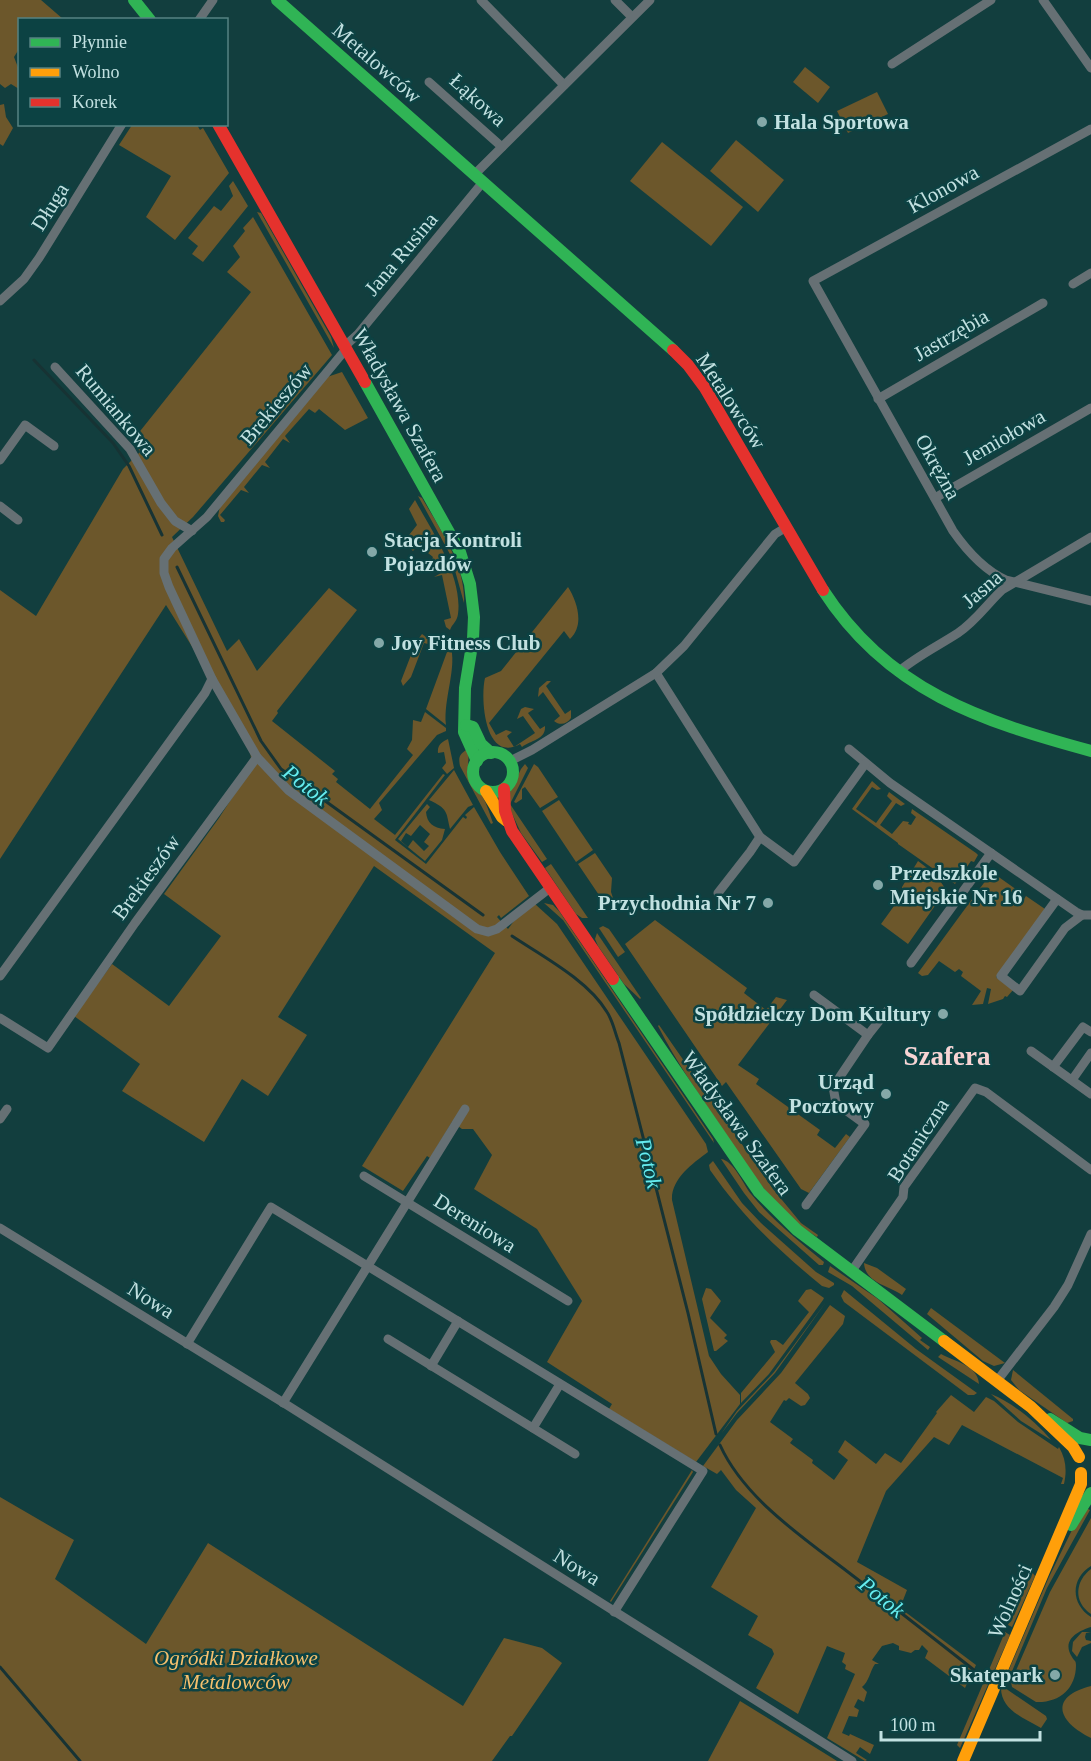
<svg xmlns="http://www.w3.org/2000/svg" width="1091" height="1761" viewBox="0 0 1091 1761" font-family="Georgia,serif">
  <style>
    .green { fill: #6c572b; fill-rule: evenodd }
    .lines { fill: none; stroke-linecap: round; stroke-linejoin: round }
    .stream { stroke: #173334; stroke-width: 3 }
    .street { stroke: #667074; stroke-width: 9 }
    .fast { stroke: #30b455; stroke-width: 12 }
    .slow { stroke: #ff9f0a; stroke-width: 12 }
    .jam { stroke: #e5322d; stroke-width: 12 }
    .poi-dot { fill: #84a8a8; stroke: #0c4243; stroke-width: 2 }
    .labels { text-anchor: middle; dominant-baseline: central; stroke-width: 5; stroke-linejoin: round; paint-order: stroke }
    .street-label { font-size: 21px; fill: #c2e1e1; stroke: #0c4243 }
    .poi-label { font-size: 21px; font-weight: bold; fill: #c2e1e1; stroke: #0c4243; text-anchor: start }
    .park-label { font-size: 21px; font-style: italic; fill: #f5bf6d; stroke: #0c4243 }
    .water-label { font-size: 22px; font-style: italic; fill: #65edf0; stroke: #0c4243 }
    .district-label { font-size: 27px; font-weight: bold; fill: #f7d4d4; stroke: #0c4243 }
  </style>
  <rect width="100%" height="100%" fill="#123e3e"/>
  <g class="green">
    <polygon points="0,0 41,0 63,19 20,20 19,49 14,57 19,70 19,89 11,84 5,88 0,84"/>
    <polygon points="805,67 830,87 818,103 793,82"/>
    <polygon points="877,92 888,114 848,133 837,111"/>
    <polygon points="4,104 6,117 13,128 3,146 0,144 0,105"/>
    <polygon points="132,125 197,125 200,130 203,128 229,173 175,240 146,217 171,176 119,145"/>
    <polygon points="736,140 784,180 758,212 710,171"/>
    <polygon points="662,142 743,207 711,246 630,181"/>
    <polygon points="233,181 248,206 203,262 192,254 198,246 188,238 214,206 221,211 233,196 229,186"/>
    <polygon points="257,212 261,213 331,337 334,348"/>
    <path d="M253 217 332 355 193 517 172 537 227 651 239 639 257 671 329 588 357 610 277 711 278 713 272 721 335 771 332 774 338 779 336 782 370 809 413 755 407 749 412 740 413 720 421 722 425 712 446 728V731L437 735 379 803 382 810 374 819 395 835 443 774 445 775 395 840 426 864 463 817 466 819 467 817 465 815 474 807 500 852 529 896 501 918 499 915 497 917 508 929 514 921 535 904 557 924 706 1144 708 1152C692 1164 671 1179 672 1200L709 1356 721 1374 740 1395V1404L696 1462 609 1409 612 1404 547 1362 582 1301 537 1229 474 1189 492 1155 473 1129H462L452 1122 430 1158 427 1156 403 1191 362 1166 495 953 374 866 278 1017 307 1035 268 1096 242 1079 204 1142 122 1091 140 1064 74 1016 112 964 169 1006 221 936 164 894 219 818 252 767 250 750 218 688 166 605 0 859V590L36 616 123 469 140 452 133 440 251 292 227 272 240 257 233 246 245 231 243 228Z"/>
    <polygon points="342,372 368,418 345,430 319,409 315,413 309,409 285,436 290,443 283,439 265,462 270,468 262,465 244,487 249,493 241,490 220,515 225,520 224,522 221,522 218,516 220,506 327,377"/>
    <path d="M418 496 422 498C440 529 466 566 464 603L451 556Z"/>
    <path d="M415 500C432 531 463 577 458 614 457 622 452 624 450 630L446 627 444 620 451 618 442 575 434 577 441 573 436 562 429 565 433 557 418 545 413 551 405 543V540L417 525 409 509Z"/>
    <path d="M568 587C577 601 585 625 570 639L564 631 489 723 496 735 506 730 512 732 507 736 514 747 535 733 523 716 517 719 521 709 525 707 534 709 528 713 540 729 545 726C546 740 531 740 522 747L520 744C485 764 480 699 485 678L501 671Z"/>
    <polygon points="422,634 430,640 432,645 424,643 411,677 403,686 401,681 416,642"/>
    <path d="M450 645C458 666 443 699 446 725L426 709 447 652 443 651 446 646Z"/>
    <path d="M547 681H551L546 686 565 714 571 710V718C567 724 560 726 554 721L560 716 543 692 538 697 539 688Z"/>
    <path d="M448 739 454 768 447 774 442 768 446 763 444 752 438 753C437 745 442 742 448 739Z"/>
    <path d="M468 749C470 759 466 768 469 777 471 786 478 789 482 796 487 804 490 815 493 823L491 824 460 766C458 756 460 754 468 749Z"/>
    <polygon points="525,764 528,768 510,804 547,859 542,862 521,833 508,805 509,794 521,769"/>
    <polygon points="534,764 538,767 558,797 540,808 525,787 522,789 522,799 516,803 514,802"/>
    <path d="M454 770 473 805 468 807 450 829C446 811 448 809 429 800Z"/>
    <polygon points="872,781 881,789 877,790 872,787 856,809 876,823 892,801 887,796 889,792 905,804 901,806 896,803 880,825 892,834 903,821 909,822 908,824 911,825 916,817 911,813 912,809 976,853 978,855 974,862 971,861 955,884 898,844 898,843 852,809"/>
    <polygon points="559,800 593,850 576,862 542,811"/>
    <path d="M427 804 430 807 426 812C427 823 433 828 445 829L442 840 425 861 398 839ZM420 825 430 834 424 842 429 846 424 851 413 840 408 847 401 841 406 833 411 836Z"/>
    <polygon points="595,853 612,878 611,892 616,907 603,901 578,864"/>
    <polygon points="918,861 935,874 945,888 939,900 908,944 881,924 902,895 902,887"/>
    <polygon points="551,864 588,918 582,918 576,914 545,868"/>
    <polygon points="986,868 1017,890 1014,896 1022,902 1026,896 1045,909 996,977 1013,990 1007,997 1005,996 1003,999 988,1004 991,989 987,988 983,1004 972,1005 981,991 961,976 963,972 959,969 955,972 939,961 928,975 922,976 918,973 989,876 983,871"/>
    <polygon points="544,903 553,905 559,911 713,1139 714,1143 563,920"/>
    <polygon points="655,920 747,988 744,993 766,1010 776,997 787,1000 738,1065 759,1079 756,1084 820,1130 817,1135 835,1148 846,1134 850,1137 809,1193 801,1189 726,1082 722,1086 625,944"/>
    <polygon points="603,926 609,929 625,952 618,957 599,928"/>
    <polygon points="597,933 641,998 640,999 624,984 598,946 595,939"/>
    <path d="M659 1025 773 1189 801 1223 818 1235 817 1237C774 1212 748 1167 721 1127 699 1094 676 1062 658 1026Z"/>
    <path d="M721 1159C734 1161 743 1184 751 1194 772 1220 799 1241 824 1262L823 1265H819L759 1212 744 1193Z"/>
    <path d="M713 1161 742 1203 761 1223 816 1272 834 1283V1285L829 1288 822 1286C778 1250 742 1216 710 1170L709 1165Z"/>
    <path d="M864 1263 877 1268 906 1289 902 1295C890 1286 865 1283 864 1263Z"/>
    <polygon points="830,1266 878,1299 922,1338 920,1340 930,1347 928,1350 852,1286 828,1272"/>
    <polygon points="706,1288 711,1289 721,1301 710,1318 727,1335 724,1338 728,1341 716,1351 714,1351 702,1299"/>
    <polygon points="811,1289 824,1298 823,1300 769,1374 741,1403 741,1393 775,1352 770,1342 771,1340 776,1340 783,1345 809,1312 798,1301 806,1290"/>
    <polygon points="844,1290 916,1349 977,1393 974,1395 968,1395 844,1302 841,1296"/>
    <polygon points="826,1302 775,1373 737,1413 721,1434 737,1411 774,1372"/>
    <path d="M830 1305 845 1316 843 1324 795 1383 808 1394 810 1398 805 1405 801 1406 789 1398 786 1401 784 1400 770 1422 793 1439 790 1443 813 1460 812 1463 834 1480 848 1460 838 1452 845 1440 876 1464 885 1453 901 1463 937 1413 936 1412 951 1395 974 1412 986 1397 994 1401 1018 1422 1058 1449 1059 1447C1066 1459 1067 1471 1064 1484H1061L1063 1478 962 1425 949 1445 934 1437 886 1491 857 1562 907 1590 900 1608 976 1665 965 1688 925 1658 928 1651 922 1645 919 1650H915L911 1653 899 1650V1646L893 1643 882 1646 872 1660 879 1664H875C870 1671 869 1682 862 1687L867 1692 864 1702 858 1699 854 1707 859 1710 857 1717 849 1716 842 1733 849 1736 850 1734 874 1745 870 1754 860 1747 856 1753 867 1760 865 1761 827 1738 855 1674 845 1669 846 1665 842 1662 845 1653 827 1646 798 1714 756 1688 774 1654 772 1649 748 1635 758 1616 711 1587 756 1508 736 1490 721 1470 717 1474 703 1466 737 1420 781 1373Z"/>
    <polygon points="931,1308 1005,1363 994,1366 983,1361 927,1314"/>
    <path d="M941 1354C953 1361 978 1365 979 1384L938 1357Z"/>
    <polygon points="1013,1370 1073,1419 1073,1421 1067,1423 1019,1390 1011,1380"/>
    <path d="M991 1394C1013 1403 1036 1422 1051 1440L1021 1421Z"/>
    <polygon points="692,1470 693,1472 611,1602 610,1601"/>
    <polygon points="0,1497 74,1540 55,1579 146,1644 208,1543 463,1706 504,1638 542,1648 562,1663 512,1736 510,1736 492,1761 0,1761"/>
    <path d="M1086 1508 1090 1510 1047 1588 1005 1688 1046 1716 1047 1719 1041 1728C1024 1718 1001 1710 1001 1688L1049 1577 1072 1530Z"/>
    <path d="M1091 1518V1566C1070 1579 1071 1604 1091 1617V1627C1078 1631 1061 1640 1072 1657 1074 1661 1076 1660 1076 1665 1076 1689 1059 1703 1036 1702L1012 1687 1011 1682 1050 1592Z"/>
    <path d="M1091 1569V1614C1073 1602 1075 1581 1091 1569Z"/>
    <polygon points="1032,1572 1035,1576 1012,1627 1008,1625"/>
    <polygon points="1005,1632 1010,1635 960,1748 957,1745"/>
    <polygon points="1082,1632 1091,1632 1086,1633 1085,1637 1086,1640 1091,1641 1091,1643 1082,1647 1077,1657 1072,1651 1073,1642"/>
    <path d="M1091 1686V1738C1058 1722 1048 1697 1091 1686Z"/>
    <polygon points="740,1701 837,1761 708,1761"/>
  </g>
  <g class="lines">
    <g class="stream">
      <polyline points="34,360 113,443 129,466 162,535"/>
      <polyline points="177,567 261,741 281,769 483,915"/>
      <path d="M512 936C542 956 588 980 607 1012 613 1021 615 1033 619 1043L688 1313 716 1434"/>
      <path d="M720 1445C744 1498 802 1537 848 1572 890 1604 932 1637 974 1670"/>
      <polyline points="0,1667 80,1761"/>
    </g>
    <g class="street">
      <polyline points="481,0 564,85"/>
      <polyline points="615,0 632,17"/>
      <polyline points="1043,0 1091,68"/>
      <polyline points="199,20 213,0"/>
      <polyline points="892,64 991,0"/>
      <polyline points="429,82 502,147"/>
      <path d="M1091 129 813 281 953 531C967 551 984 570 1006 580L1091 601"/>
      <polyline points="476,173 650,0"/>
      <polyline points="1073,284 1091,273"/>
      <polyline points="0,301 24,279 39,258 122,124"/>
      <polyline points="345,346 358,334 483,182"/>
      <polyline points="55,367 130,449 161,503 175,521 192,531"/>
      <polyline points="878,399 1043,303"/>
      <polyline points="0,460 25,425 54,446"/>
      <polyline points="935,498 1091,408"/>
      <polyline points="0,506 18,520"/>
      <path d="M898 672C917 656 938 646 958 633 976 621 987 604 1002 590L1091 537"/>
      <polyline points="656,673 760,837 750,852 718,893"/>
      <polyline points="849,749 890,783 1076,912 1082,915 1091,915"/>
      <polyline points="257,757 288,790 477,929 488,932 497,929 550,888"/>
      <polyline points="510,761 532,750 656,673 684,646 775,534 785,528"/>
      <polyline points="760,837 794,862 865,764"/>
      <polyline points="1057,899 1001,976 1020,991 1065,928 1082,915"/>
      <polyline points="911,963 991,853"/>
      <polyline points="0,976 205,693 212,679 169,587 164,573 164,559 172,548 207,517 346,349"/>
      <polyline points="814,995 868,1035"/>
      <polyline points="0,1018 48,1048 135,923 257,757 212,679"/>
      <polyline points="1031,1051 1091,1094"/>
      <polyline points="1053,1067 1083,1027 1091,1032"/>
      <polyline points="1072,1080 1091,1053"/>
      <polyline points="0,1119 7,1109"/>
      <polyline points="364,1176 568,1301"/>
      <polyline points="806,1205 865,1124 836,1103 833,1087 868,1035 887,1011"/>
      <polyline points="0,1228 287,1405 852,1761"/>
      <polyline points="851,1272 903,1197 904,1187 975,1088 986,1092 1091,1170"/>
      <polyline points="388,1339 575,1454"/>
      <polyline points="187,1344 271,1207 703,1471 614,1612"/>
      <polyline points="431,1366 458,1321"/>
      <polyline points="997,1381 1054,1307 1068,1285 1091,1234"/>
      <polyline points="283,1403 465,1109"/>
      <polyline points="533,1428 560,1384"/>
    </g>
    <g class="fast">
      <polyline points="134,0 150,20"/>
      <polyline points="277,0 673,350"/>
      <polyline points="365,382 460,552 470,584 474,617 473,639 465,688 464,732 477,761"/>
      <path d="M823 590C888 691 981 721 1091 751"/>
      <polyline points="466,725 473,727 481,744 491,753"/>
      <circle cx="493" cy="772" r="20"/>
      <polyline points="613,979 759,1192 797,1230 944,1341"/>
      <polyline points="1050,1419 1080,1438 1091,1440"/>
      <polyline points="1071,1525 1091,1493"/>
    </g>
    <g class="slow">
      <polyline points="486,791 502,817 507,821"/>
      <polyline points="944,1341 1031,1407 1073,1447 1079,1457"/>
      <polyline points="963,1761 1081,1484 1081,1473"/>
    </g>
    <g class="jam">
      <polyline points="218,124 365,382"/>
      <polyline points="673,350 688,365 705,388 823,590"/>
      <polyline points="504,789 505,811 512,831 613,979"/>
    </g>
  </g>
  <g class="poi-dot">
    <circle cx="762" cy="122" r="6"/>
    <circle cx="372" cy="552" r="6"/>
    <circle cx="379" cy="643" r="6"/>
    <circle cx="878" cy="885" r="6"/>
    <circle cx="768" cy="903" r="6"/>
    <circle cx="943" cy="1014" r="6"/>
    <circle cx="886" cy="1094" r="6"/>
    <circle cx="1055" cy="1675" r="6"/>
  </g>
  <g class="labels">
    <g class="street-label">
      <text transform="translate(377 63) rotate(41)">Metalowców</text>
      <text transform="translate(478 100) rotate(42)">Łąkowa</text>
      <text transform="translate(943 189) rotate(-29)">Klonowa</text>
      <text transform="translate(50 207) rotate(-58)">Długa</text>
      <text transform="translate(401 254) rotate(-50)">Jana Rusina</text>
      <text transform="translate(951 335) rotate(-30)">Jastrzębia</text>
      <text transform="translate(731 401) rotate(57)">Metalowców</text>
      <text transform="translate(276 404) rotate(-50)">Brekieszów</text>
      <text transform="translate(400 405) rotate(61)">Władysława Szafera</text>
      <text transform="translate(116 410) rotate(50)">Rumiankowa</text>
      <text transform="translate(1004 437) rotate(-30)">Jemiołowa</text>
      <text transform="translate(938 467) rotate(61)">Okrężna</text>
      <text transform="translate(982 589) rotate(-41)">Jasna</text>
      <text transform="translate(146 877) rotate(-54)">Brekieszów</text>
      <text transform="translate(737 1123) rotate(54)">Władysława Szafera</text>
      <text transform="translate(918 1140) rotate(-57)">Botaniczna</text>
      <text transform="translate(475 1223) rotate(32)">Dereniowa</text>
      <text transform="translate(151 1300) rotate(32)">Nowa</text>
      <text transform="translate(577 1567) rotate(32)">Nowa</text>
      <text transform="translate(1010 1601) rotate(-66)">Wolności</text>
    </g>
    <g class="poi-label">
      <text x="774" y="122">Hala Sportowa</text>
      <text x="384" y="540">Stacja Kontroli<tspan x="384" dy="24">Pojazdów</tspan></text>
      <text x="391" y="643">Joy Fitness Club</text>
      <text x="890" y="873">Przedszkole<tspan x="890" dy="24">Miejskie Nr 16</tspan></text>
      <text x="756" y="903" text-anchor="end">Przychodnia Nr 7</text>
      <text x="931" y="1014" text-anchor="end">Spółdzielczy Dom Kultury</text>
      <text x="874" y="1082" text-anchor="end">Urząd<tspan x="874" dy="24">Pocztowy</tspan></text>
      <text x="1043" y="1675" text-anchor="end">Skatepark</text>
    </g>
    <g class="park-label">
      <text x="236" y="1658">Ogródki Działkowe<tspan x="236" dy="24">Metalowców</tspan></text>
    </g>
    <g class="water-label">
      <text transform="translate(306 785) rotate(38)">Potok</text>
      <text transform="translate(649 1163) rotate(76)">Potok</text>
      <text transform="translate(882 1597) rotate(39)">Potok</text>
    </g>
    <g class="district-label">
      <text x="947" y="1056">Szafera</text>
    </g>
  </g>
  <rect x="18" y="18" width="210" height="108" fill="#0c4243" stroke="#558282" stroke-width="1.5"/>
  <rect x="30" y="38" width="30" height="9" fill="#30b455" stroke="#558282" stroke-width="1.5"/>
  <text x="72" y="48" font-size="18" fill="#c2e1e1">Płynnie</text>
  <rect x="30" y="68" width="30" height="9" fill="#ff9f0a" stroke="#558282" stroke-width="1.5"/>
  <text x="72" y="78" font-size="18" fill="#c2e1e1">Wolno</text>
  <rect x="30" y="98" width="30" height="9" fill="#e5322d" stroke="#558282" stroke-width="1.5"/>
  <text x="72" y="108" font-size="18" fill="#c2e1e1">Korek</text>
  <path d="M881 1731v9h159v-9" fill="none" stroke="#c2e1e1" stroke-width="3"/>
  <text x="890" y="1731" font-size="18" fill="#c2e1e1" stroke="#0c4243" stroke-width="4.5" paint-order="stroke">100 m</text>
</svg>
